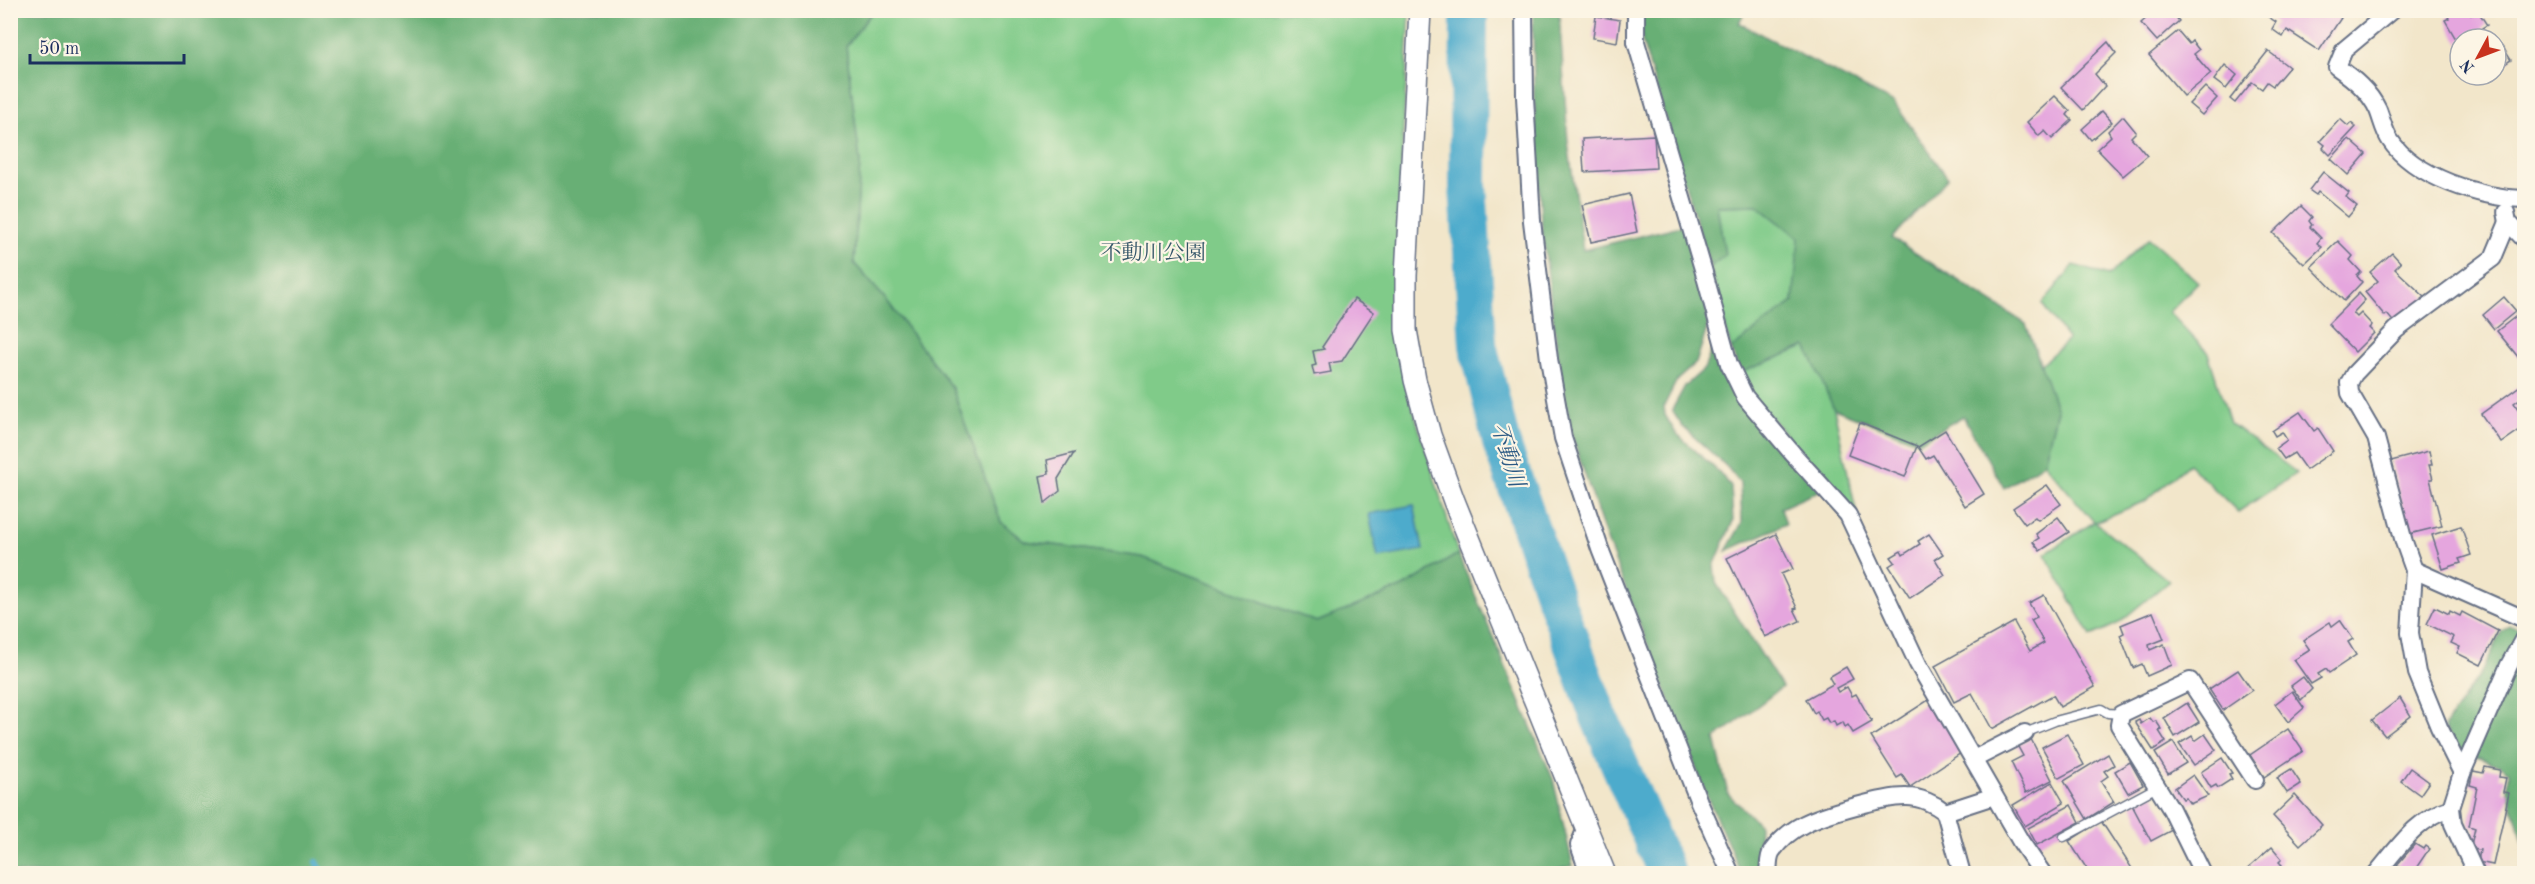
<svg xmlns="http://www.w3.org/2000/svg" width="2535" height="884" viewBox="0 0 2535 884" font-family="'Old Standard TT','Noto Serif JP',serif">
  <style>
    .green { fill: #80cb89; stroke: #4e7d74; stroke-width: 1.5 }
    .forest { fill: #68af75; stroke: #426f6a; stroke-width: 1.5 }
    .water { fill: #4dabcc; stroke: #346d95; stroke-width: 1.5 }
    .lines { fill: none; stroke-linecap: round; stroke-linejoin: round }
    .stream { stroke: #4dabcc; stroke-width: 6 }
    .river { stroke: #4dabcc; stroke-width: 38 }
    .building { fill: #e5a6de }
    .service-casing { stroke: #666f84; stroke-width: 11 }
    .minor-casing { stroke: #666f84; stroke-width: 20 }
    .tertiary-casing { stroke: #666f84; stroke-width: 24 }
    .service { stroke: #fff; stroke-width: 8 }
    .minor { stroke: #fff; stroke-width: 16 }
    .tertiary { stroke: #fff; stroke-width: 21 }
    .labels { text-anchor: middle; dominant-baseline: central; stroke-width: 4.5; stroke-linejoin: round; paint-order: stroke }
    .park-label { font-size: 21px; fill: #345669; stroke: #fcf5e5 }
    .water-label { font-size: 22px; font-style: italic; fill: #2c5a84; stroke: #fcf5e5 }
  </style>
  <rect width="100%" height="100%" fill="#fcf5e5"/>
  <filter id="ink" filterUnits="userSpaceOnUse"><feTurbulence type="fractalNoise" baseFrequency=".0167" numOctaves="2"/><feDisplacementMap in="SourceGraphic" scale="12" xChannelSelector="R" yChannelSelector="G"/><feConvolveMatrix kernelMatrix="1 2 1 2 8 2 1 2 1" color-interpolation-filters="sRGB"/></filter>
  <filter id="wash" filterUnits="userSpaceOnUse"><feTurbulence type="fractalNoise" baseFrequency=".008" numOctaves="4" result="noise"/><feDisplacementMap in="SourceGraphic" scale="24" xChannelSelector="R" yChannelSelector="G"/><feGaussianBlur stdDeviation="1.35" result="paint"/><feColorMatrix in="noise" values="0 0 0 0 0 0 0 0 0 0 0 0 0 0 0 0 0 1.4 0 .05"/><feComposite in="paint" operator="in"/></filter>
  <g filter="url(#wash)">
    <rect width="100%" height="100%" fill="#f2e6ca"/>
    <g class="green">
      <polygon points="873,11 1410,11 1395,271 1398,331 1405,383 1458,554 1403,587 1317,622 1142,557 1025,541 1001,522 952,388 887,301 854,263 860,162 846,46"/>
      <polygon points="1757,205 1800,238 1793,302 1731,349 1710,267 1725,255 1717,206"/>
      <polygon points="2149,238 2198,282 2169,312 2208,353 2230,423 2297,473 2238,512 2189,464 2145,501 2095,522 2169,581 2117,624 2091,636 2045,554 2094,522 2044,463 2057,410 2040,365 2068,340 2042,304 2074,265 2108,276"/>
      <polygon points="1807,346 1834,409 1857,515 1750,394 1740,373"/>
    </g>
    <g class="forest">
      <polygon points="10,11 873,11 846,46 860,162 854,263 887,301 952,388 1001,522 1025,541 1142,557 1317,622 1403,587 1458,554 1553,779 1573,866 1538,874 11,873"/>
      <polygon points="1533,11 1559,11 1568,142 1583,250 1685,225 1706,307 1708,325 1696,363 1677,380 1664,406 1665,415 1675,432 1720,473 1731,487 1733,521 1714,566 1716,583 1782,687 1715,739 1728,794 1760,825 1758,861 1761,873 1741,873 1708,799 1609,546 1572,436 1558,358 1541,220 1534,97"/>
      <polygon points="1642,11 1745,11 1739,23 1894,103 1948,178 1892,238 2026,324 2057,410 2044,463 2004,488 1963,416 1919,442 1834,409 1806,346 1740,373 1731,349 1793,302 1799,238 1757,205 1717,206 1725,255 1710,267 1642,41"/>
      <polygon points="1717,336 1724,365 1821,490 1781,508 1786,524 1726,551 1742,523 1740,483 1727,467 1682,426 1673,412 1673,408 1685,386 1704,369"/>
      <polygon points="2510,626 2524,630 2524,845 2508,792 2509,772 2500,766 2460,751 2444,727 2484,668 2502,631"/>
    </g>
    <polygon class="water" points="1414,505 1423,550 1378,558 1369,514"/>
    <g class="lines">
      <polyline class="stream" points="317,862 323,874"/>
      <polyline class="river" points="1469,10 1468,186 1478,345 1501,442 1553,593 1599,717 1667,874"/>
    </g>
    <g id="blocks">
      <g class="building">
        <polygon points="2156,10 2159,13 2170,10 2179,21 2157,41 2141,23"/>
        <polygon points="2271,10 2321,12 2330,10 2341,18 2319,51 2287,30 2283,37 2272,29 2276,22 2267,16"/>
        <polygon points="2444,10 2468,10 2471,15 2478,11 2487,25 2482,28 2489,39 2460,39 2460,46 2445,20 2449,18"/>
        <polygon points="1596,16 1620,20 1617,42 1593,38"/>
        <polygon points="2178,31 2189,44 2192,41 2199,50 2194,54 2211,74 2184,96 2149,55"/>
        <polygon points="2108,42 2116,53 2095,74 2105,86 2083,110 2061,87"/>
        <polygon points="2502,46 2511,60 2497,69 2496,49"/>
        <polygon points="2268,51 2289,67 2273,86 2267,82 2262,89 2252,82 2235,103 2230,99"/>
        <polygon points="2225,65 2237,75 2226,89 2214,80"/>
        <polygon points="2205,87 2217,98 2202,115 2189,104"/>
        <polygon points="2055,96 2070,111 2067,115 2072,120 2052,139 2045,131 2039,136 2027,122"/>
        <polygon points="2102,111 2112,122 2091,140 2082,129"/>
        <polygon points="2123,116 2136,132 2131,137 2147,156 2123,176 2097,149 2111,136 2108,131"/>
        <polygon points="2340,119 2348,126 2351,123 2356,127 2330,155 2323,148 2325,145 2320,141"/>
        <polygon points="1654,135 1656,168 1584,172 1582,139"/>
        <polygon points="2349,139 2366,154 2348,175 2331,159"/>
        <polygon points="2323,172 2349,193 2346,197 2357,206 2348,217 2318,192 2316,195 2309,190"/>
        <polygon points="1629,194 1637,232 1591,242 1582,205"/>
        <polygon points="2301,206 2312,217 2309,221 2312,225 2310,227 2321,238 2317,243 2322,247 2304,264 2273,233"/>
        <polygon points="2338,241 2353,256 2350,260 2361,272 2357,276 2362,282 2344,301 2311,267"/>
        <polygon points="2392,253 2401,263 2395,269 2426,298 2396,325 2387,314 2385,316 2365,292 2378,281 2370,272"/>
        <polygon points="2359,293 2365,300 2353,313 2357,317 2361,313 2372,325 2369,328 2374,333 2355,352 2328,324"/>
        <polygon points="2504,297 2516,311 2494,329 2483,315"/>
        <polygon points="1354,299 1374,312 1342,361 1329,363 1331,372 1314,375 1312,366 1316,365 1313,351 1324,349 1322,347"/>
        <polygon points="2520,313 2524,319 2524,361 2523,363 2497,331"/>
        <polygon points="2524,383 2524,396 2514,403 2524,418 2524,427 2501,443 2481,414"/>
        <polygon points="2300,412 2314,431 2318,428 2333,451 2306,470 2294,453 2284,459 2276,448 2287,440 2282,432 2275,436 2272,431"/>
        <polygon points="1860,423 1917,446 1905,477 1848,455"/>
        <polygon points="1945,430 1984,494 1965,506 1933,455 1926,459 1918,447"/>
        <polygon points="2429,451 2432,465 2429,465 2433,479 2430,479 2442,526 2409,534 2391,461"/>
        <polygon points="1074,453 1058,479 1060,491 1045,503 1040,476 1049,474 1047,460"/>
        <polygon points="2047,485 2061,504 2038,520 2035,517 2025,524 2013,508"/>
        <polygon points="2058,517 2069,532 2040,551 2033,542 2039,538 2036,534"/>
        <polygon points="2461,526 2471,555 2459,559 2461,563 2443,569 2432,535"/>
        <polygon points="1776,534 1793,569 1781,574 1797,608 1794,609 1800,621 1765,637 1727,558"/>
        <polygon points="1929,534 1943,554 1935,559 1945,575 1910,598 1889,566 1895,562 1891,557 1901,551 1903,555 1920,544 1918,541"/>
        <polygon points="2044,595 2095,687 2060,707 2053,695 1992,729 1972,693 1954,702 1935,666 2014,622 2030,651 2044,643 2031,620 2037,617 2029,603"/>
        <polygon points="2435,607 2449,614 2450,611 2460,616 2462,612 2498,631 2481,665 2457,653 2460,647 2451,643 2454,637 2427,624"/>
        <polygon points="2153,612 2164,639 2149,645 2150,650 2164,644 2172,665 2147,676 2142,664 2133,668 2120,635 2124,633 2121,625"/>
        <polygon points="2340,620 2353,639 2348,642 2356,655 2329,673 2326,669 2318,674 2321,678 2311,684 2294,660 2310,650 2303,640 2330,622 2332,626"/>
        <polygon points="1846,667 1853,679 1836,688 1838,692 1847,687 1852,696 1856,694 1872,722 1853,733 1848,725 1845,727 1843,722 1836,726 1834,721 1829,723 1826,718 1822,720 1817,711 1814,713 1806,699 1833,684 1829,677"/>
        <polygon points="2238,670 2252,690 2223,710 2209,689"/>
        <polygon points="2303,677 2312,689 2301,700 2291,686"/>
        <polygon points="2292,691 2304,708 2288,722 2275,704"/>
        <polygon points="2400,698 2411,716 2385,736 2372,720"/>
        <polygon points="1930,699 1964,751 1910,787 1902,775 1897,778 1871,737"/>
        <polygon points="2187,703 2199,722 2175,737 2164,718"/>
        <polygon points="2150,718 2153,722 2156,721 2162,730 2159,731 2166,742 2153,750 2135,722 2139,720 2141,724"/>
        <polygon points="2288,729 2303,751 2264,777 2250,755"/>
        <polygon points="2067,734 2084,765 2059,778 2042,747"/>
        <polygon points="2205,734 2216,750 2194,765 2179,744 2192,736 2195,741"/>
        <polygon points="2031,739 2052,780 2026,793 2011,762 2023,756 2017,745"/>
        <polygon points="2173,742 2186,763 2168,774 2155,753"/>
        <polygon points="2108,754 2114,765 2104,771 2108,776 2101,781 2114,802 2087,819 2064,781"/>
        <polygon points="2222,758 2232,773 2229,774 2232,779 2218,788 2216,785 2211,788 2201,772"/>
        <polygon points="2130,762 2143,785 2128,793 2115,771"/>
        <polygon points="2485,767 2500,770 2499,777 2506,778 2503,792 2509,793 2493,865 2478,862 2480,850 2470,849 2475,828 2469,826 2477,787 2470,785 2473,771 2483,773"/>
        <polygon points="2410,768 2429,782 2420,795 2401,781"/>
        <polygon points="2291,769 2301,784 2287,793 2277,778"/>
        <polygon points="2193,775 2208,796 2190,804 2186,798 2183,799 2175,788"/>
        <polygon points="2052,782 2064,803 2025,826 2013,805"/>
        <polygon points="2153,794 2172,830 2151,841 2132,805"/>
        <polygon points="2295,795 2322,825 2300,845 2273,816"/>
        <polygon points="2071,805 2080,822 2037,845 2028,828"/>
        <polygon points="2101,821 2133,870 2128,874 2098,874 2095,870 2090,874 2069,841"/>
        <polygon points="2415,844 2423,849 2425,846 2429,849 2412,874 2401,874 2398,872 2401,868 2397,865"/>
        <polygon points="2272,847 2282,859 2279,862 2282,865 2280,867 2285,874 2242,874"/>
      </g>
    </g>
  </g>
  <g filter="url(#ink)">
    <use href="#blocks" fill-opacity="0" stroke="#666f84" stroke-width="1.5"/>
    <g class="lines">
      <g class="service-casing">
        <g id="service">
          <polyline points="2025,733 2055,721 2101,709 2108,713 2121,714"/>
          <polyline points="2064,837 2157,787"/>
        </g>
      </g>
      <g class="minor-casing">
        <g id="minor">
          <polyline points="1524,10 1525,97 1532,221 1549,359 1563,438 1600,549 1699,802 1731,874"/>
          <polyline points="1636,10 1636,42 1703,269 1729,364 1745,397 1793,454 1848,515 1918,664 2021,842 2043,874"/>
          <path d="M2392 10 2344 50 2337 67C2354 79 2369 91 2378 110 2382 120 2384 131 2390 140 2414 177 2482 198 2524 199"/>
          <polyline points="2506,212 2508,222 2524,239"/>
          <polyline points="2414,570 2524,619"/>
          <polyline points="1974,759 2025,733"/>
          <polyline points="2462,773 2439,727 2417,673 2410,633 2414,570 2404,542 2376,438 2350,393 2349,383 2354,374 2396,330 2493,258 2508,222"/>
          <polyline points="1586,828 1579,845 1589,874"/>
          <path d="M1768 874C1769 866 1768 857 1772 851 1780 840 1792 830 1804 824 1823 814 1886 796 1907 797 1920 797 1935 804 1945 812"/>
          <polyline points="1962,874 1945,812 1994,796"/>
          <polyline points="2203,874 2171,809 2119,725 2121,714 2190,681 2255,780"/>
          <path d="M2376 874C2398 848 2417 818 2451 808"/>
          <polyline points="2476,874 2453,824 2451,808 2462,773 2509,665 2524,638"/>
        </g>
      </g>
      <g class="tertiary-casing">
        <polyline id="tertiary" points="1420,10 1406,276 1406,330 1415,380 1430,435 1454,501 1605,874"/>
      </g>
      <use href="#service" class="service"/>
      <use href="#minor" class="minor"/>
      <use href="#tertiary" class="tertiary"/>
    </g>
  </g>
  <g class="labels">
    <g class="park-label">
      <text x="1153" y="253">不動川公園</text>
    </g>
    <g class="water-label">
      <text transform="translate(1507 455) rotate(73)">不動川</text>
    </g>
  </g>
  <rect width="2535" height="884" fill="none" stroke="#fcf5e5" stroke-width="36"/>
  <g transform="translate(2478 57) rotate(229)"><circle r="28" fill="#fcf5e5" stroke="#a2a6af" stroke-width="1.5"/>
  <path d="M0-4.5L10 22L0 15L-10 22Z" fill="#c8321e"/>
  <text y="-9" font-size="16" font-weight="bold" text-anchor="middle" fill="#1b2f5e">N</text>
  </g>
  <path d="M30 54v9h154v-9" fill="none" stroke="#1b2f5e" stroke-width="3"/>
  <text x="39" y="54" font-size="18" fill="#1b2f5e" stroke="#fcf5e5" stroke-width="4.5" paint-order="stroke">50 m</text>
</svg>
